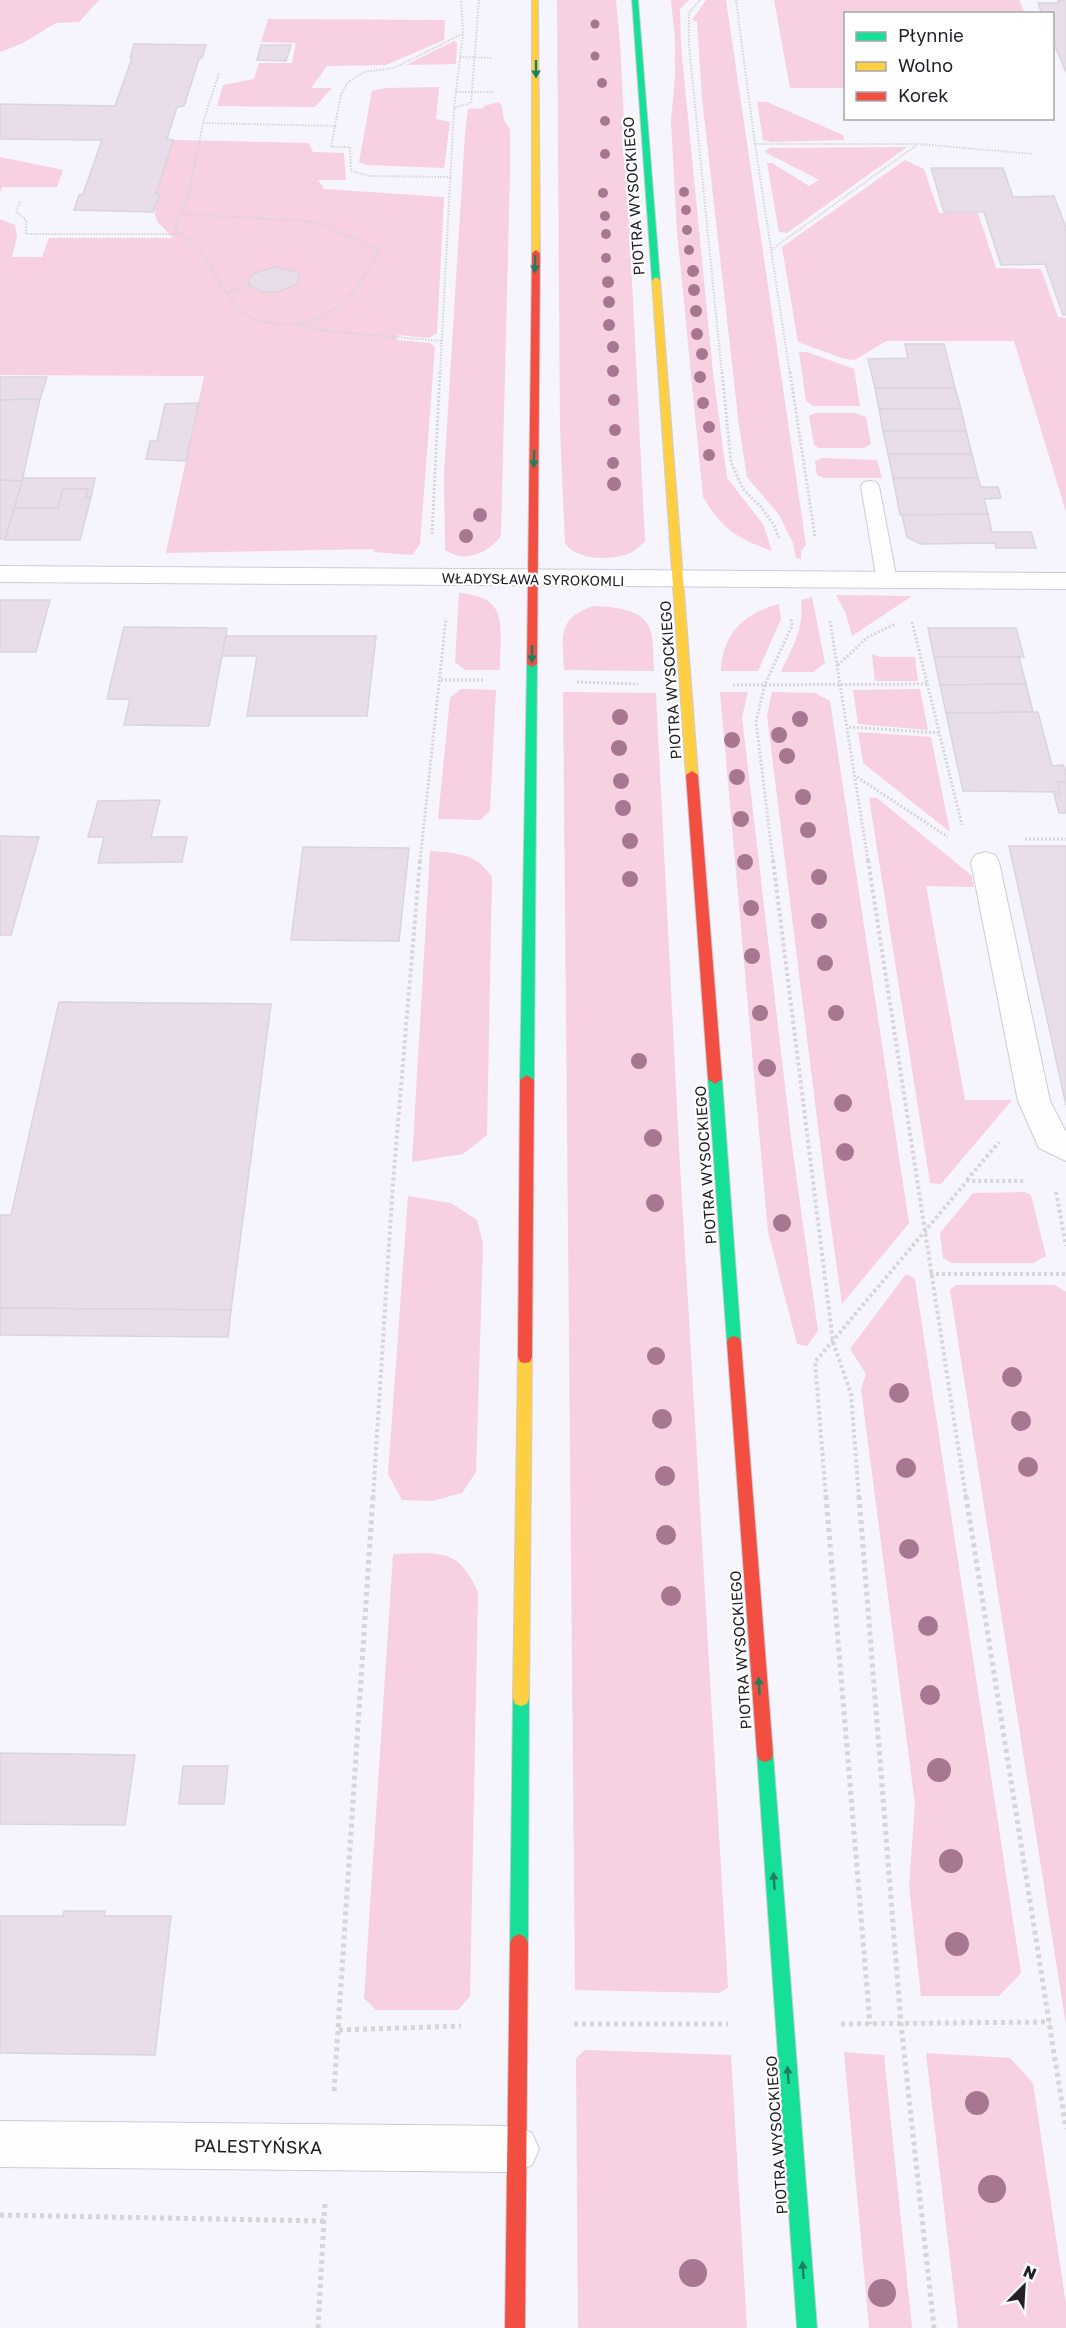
<svg xmlns="http://www.w3.org/2000/svg" width="1066" height="2328" viewBox="0 0 1066 2328" font-family="'Golos Text',sans-serif">
  <style>
    .green { fill: #f7d0e1 }
    .building { fill: #e9ddec; stroke: #d9d5dc; stroke-width: 1.5 }
    .lines { fill: none; stroke-linecap: round; stroke-linejoin: round }
    .lane-casing { stroke: #ceccd3; stroke-width: 2 }
    .street-casing { stroke: #ceccd3; stroke-width: 2 }
    .fast-casing { stroke: #ceccd3; stroke-width: 2 }
    .slow-casing { stroke: #ceccd3; stroke-width: 2 }
    .jam-casing { stroke: #ceccd3; stroke-width: 2 }
    .path-far3 { stroke: #d6d5d8; stroke-width: 2; stroke-dasharray: 1.5 1.5; stroke-linecap: butt }
    .path-far2 { stroke: #d6d5d8; stroke-width: 3; stroke-dasharray: 2 2; stroke-linecap: butt }
    .path-far1 { stroke: #d6d5d8; stroke-width: 4; stroke-dasharray: 3 3; stroke-linecap: butt }
    .path { stroke: #d6d5d8; stroke-width: 5; stroke-dasharray: 4 4; stroke-linecap: butt }
    .lane { fill: #fefdff; fill-rule: evenodd }
    .street { fill: #fefdff; fill-rule: evenodd }
    .fast { fill: #16e098; fill-rule: evenodd }
    .slow { fill: #ffcf43; fill-rule: evenodd }
    .jam { fill: #f24e42; fill-rule: evenodd }
    .tree { fill: #a77792 }
    .oneway { fill: #1c8060 }
    .labels { text-anchor: middle; dominant-baseline: central; stroke-width: 4.5; stroke-linejoin: round; paint-order: stroke }
    .far-street-label { font-size: 14px; fill: #232128; stroke: #fff }
    .street-label { font-size: 15px; fill: #232128; stroke: #fff }
    .near-street-label { font-size: 18px; fill: #232128; stroke: #fff }
  </style>
  <rect width="100%" height="100%" fill="#f6f4fc"/>
  <g class="green">
    <polygon points="0,0 99,0 79,22 56,23 21,44 0,52"/>
    <path d="M557 0H616L620 43 645 541C642 544 638 548 634 551 617 561 577 562 565 543L560 429Z"/>
    <path d="M671 0H689L680 9 681 46 713 373 727 478 763 524 772 551C737 538 723 530 703 497L677 231 671 121 675 77V40Z"/>
    <polygon points="706,0 726,0 806,545 801,551 801,559 796,558 793,543 779,515 747,477 739,426 702,98 697,22 692,20"/>
    <polygon points="774,0 1019,0 1025,13 846,14 845,88 790,88"/>
    <polygon points="268,19 445,20 444,40 386,65 327,66 311,88 332,88 315,107 217,106 223,85 254,79 259,63 292,63 296,43 261,42"/>
    <polygon points="454,41 457,42 456,64 406,65"/>
    <polygon points="439,87 436,119 450,122 444,168 367,165 359,162 372,91 386,88"/>
    <path d="M499 102 502 106 504 121 510 129V172L501 535C494 548 474 559 459 556 454 555 449 552 445 550L444 474 465 134 468 109 484 108V106Z"/>
    <polygon points="757,102 767,102 843,135 844,140 771,142 763,140"/>
    <path d="M173 140 309 143 313 152 344 153 346 180H318L324 189 444 197 437 333 429 338 398 335 397 340 430 343 435 347 420 544 412 555 374 552 373 549 166 553 204 376 0 375V219L15 225 17 236 12 257H42L49 238H173C157 220 150 222 159 195L156 194Z"/>
    <polygon points="907,147 787,233 779,232 767,163 772,163 809,186 819,180 765,152 766,150 770,148"/>
    <polygon points="0,157 63,170 57,187 2,187 0,192"/>
    <polygon points="905,160 924,169 939,213 978,213 996,268 1041,269 1058,317 1066,318 1066,512 1014,341 886,341 855,360 845,359 798,342 782,247"/>
    <polygon points="799,352 807,352 854,369 860,406 813,406 806,401"/>
    <polygon points="815,413 855,413 866,417 871,444 864,448 819,448 814,445 809,416"/>
    <polygon points="822,458 877,460 882,478 824,478 817,475 815,461"/>
    <path d="M459 593C512 597 499 628 500 670H465L455 662Z"/>
    <polygon points="836,595 912,596 852,636 846,614"/>
    <path d="M812 597 825 663 813 672H781C792 648 805 627 801 600Z"/>
    <path d="M779 604 781 619 758 671H721C722 634 744 613 779 604Z"/>
    <path d="M593 606C613 607 645 608 651 632 654 644 653 659 654 671L564 670C563 636 556 619 593 606Z"/>
    <polygon points="872,654 880,657 915,657 918,681 875,681"/>
    <polygon points="461,689 496,690 490,811 480,820 438,819 450,698"/>
    <polygon points="920,689 928,730 858,724 853,690"/>
    <polygon points="563,692 656,693 679,1148 728,1988 719,1993 575,1990"/>
    <polygon points="720,692 748,692 742,717 792,1146 818,1331 807,1346 797,1344 768,1232"/>
    <polygon points="772,692 815,693 830,701 909,1223 842,1304 825,1183 767,716"/>
    <polygon points="858,732 931,737 950,832 863,763"/>
    <polygon points="869,798 877,798 971,875 974,887 926,886 965,1100 1012,1100 941,1184 930,1183"/>
    <path d="M430 851C459 854 474 852 492 877L487 1135 463 1154 412 1162Z"/>
    <polygon points="1025,1192 1031,1195 1046,1256 1033,1263 952,1263 943,1258 940,1233 973,1193"/>
    <polygon points="408,1196 451,1203 477,1220 483,1244 476,1472 462,1493 432,1501 402,1500 388,1474"/>
    <polygon points="906,1274 915,1279 1021,1973 999,1996 921,1996 909,1886 915,1804 861,1389 866,1374 850,1349"/>
    <polygon points="956,1285 1055,1285 1066,1292 1066,2025 950,1290"/>
    <path d="M393 1554C438 1554 457 1545 478 1592L470 1996 458 2010H376L364 1998Z"/>
    <polygon points="585,2050 731,2055 747,2328 578,2328 576,2058"/>
    <polygon points="844,2052 884,2055 912,2328 869,2328"/>
    <polygon points="926,2053 1010,2058 1033,2083 1066,2305 1066,2328 958,2328"/>
  </g>
  <g class="building">
    <polygon points="1058,0 1066,0 1066,72 1052,39 1052,14 1042,14 1038,3 1059,3"/>
    <polygon points="134,44 206,45 202,58 199,59 184,106 177,107 167,139 173,140 156,194 160,195 153,212 74,210 79,195 83,194 102,140 0,139 0,104 115,106 132,58 130,58"/>
    <polygon points="261,45 291,45 286,61 257,60"/>
    <polygon points="931,168 1003,168 1013,197 1054,196 1066,228 1066,315 1063,315 1045,264 1001,265 984,212 944,212"/>
    <polygon points="274,267 296,272 299,276 297,284 278,292 262,292 251,286 248,282 252,274"/>
    <polygon points="905,344 944,344 955,388 875,388 868,359 908,358"/>
    <polygon points="0,377 47,377 40,399 0,400"/>
    <polygon points="875,388 955,388 961,409 879,409"/>
    <polygon points="40,399 22,481 0,480 0,400"/>
    <polygon points="199,403 186,461 146,459 150,441 157,441 165,404"/>
    <polygon points="879,409 961,409 966,431 883,431"/>
    <polygon points="883,431 966,431 972,454 888,454"/>
    <polygon points="888,454 972,454 978,478 893,478"/>
    <polygon points="23,478 95,478 91,497 86,497 88,489 63,489 58,508 14,508"/>
    <polygon points="893,478 978,478 981,487 998,487 1001,498 984,499 988,514 900,515"/>
    <polygon points="0,480 22,481 5,539 0,539"/>
    <polygon points="63,489 88,489 86,497 91,497 80,540 5,540 14,508 58,508"/>
    <polygon points="988,514 992,532 1031,532 1036,548 996,548 995,543 920,544 907,537 902,515"/>
    <polygon points="0,600 50,600 36,652 0,652"/>
    <polygon points="124,627 227,628 209,726 124,725 130,699 107,699"/>
    <polygon points="928,628 1016,628 1024,657 934,657"/>
    <polygon points="226,636 376,636 367,716 247,716 257,656 222,656"/>
    <polygon points="934,657 1019,657 1026,684 940,685"/>
    <polygon points="1026,684 1033,712 946,713 940,685"/>
    <polygon points="1038,712 1052,766 1063,765 1066,771 1066,782 1058,782 1060,792 963,791 946,713"/>
    <polygon points="1058,782 1066,782 1066,813 1059,813 1054,794 1060,794"/>
    <polygon points="160,800 151,837 187,837 182,862 98,863 104,837 88,837 98,801"/>
    <polygon points="0,836 39,837 11,935 0,935"/>
    <polygon points="1009,846 1066,846 1066,1105"/>
    <polygon points="303,847 409,848 399,941 291,940"/>
    <polygon points="59,1002 271,1004 231,1310 0,1308 0,1215 11,1215"/>
    <polygon points="0,1308 231,1310 228,1337 0,1335"/>
    <polygon points="0,1753 135,1755 125,1825 0,1824"/>
    <polygon points="183,1766 228,1766 224,1804 179,1804"/>
    <polygon points="64,1911 105,1911 104,1916 171,1916 155,2055 0,2053 0,1916 63,1916"/>
  </g>
  <g class="lines">
    <g class="lane-casing">
      <polygon id="lane" points="870,481 876,482 879,486 897,581 894,585 880,585 877,581 861,486 864,482"/>
    </g>
    <g class="street-casing">
      <g id="street">
        <polygon points="0,566 1066,573 1066,589 0,582"/>
        <polygon points="985,852 995,855 999,862 1050,1101 1066,1132 1066,1161 1039,1148 1018,1101 971,862 975,855"/>
        <polygon points="0,2121 516,2126 532,2133 539,2149 532,2165 516,2172 0,2167"/>
      </g>
    </g>
    <g class="fast-casing">
      <g id="fast">
        <polygon points="632,0 638,0 660,280 656,283 652,280"/>
        <polygon points="532,661 537,664 534,1080 527,1085 520,1080 527,664"/>
        <polygon points="715,1074 722,1079 741,1342 739,1346 734,1348 729,1346 727,1342 708,1079"/>
        <polygon points="521,1690 527,1692 529,1698 528,1943 525,1949 519,1952 513,1949 510,1943 513,1698 515,1692"/>
        <polygon points="765,1746 771,1748 773,1754 817,2328 797,2328 757,1754 759,1748"/>
      </g>
    </g>
    <g class="slow-casing">
      <g id="slow">
        <polygon points="532,0 538,0 540,253 536,256 532,253"/>
        <polygon points="656,277 660,280 698,775 692,779 686,775 652,280"/>
        <polygon points="525,1351 530,1352 532,1357 529,1698 527,1704 521,1706 515,1704 513,1698 518,1357 520,1352"/>
      </g>
    </g>
    <g class="jam-casing">
      <g id="jam">
        <polygon points="536,250 540,253 537,664 532,667 527,664 532,253"/>
        <polygon points="692,771 698,775 722,1079 715,1084 708,1079 686,775"/>
        <polygon points="527,1075 534,1080 532,1357 530,1362 525,1363 520,1362 518,1357 520,1080"/>
        <polygon points="734,1336 739,1338 741,1342 773,1754 771,1760 765,1762 759,1760 757,1754 727,1342 729,1338"/>
        <polygon points="519,1934 525,1937 528,1943 525,2328 505,2328 510,1943 513,1937"/>
      </g>
    </g>
    <g class="path-far3">
      <polyline points="700,0 689,13 689,45 722,374"/>
      <polyline points="736,0 755,144 790,374"/>
      <polyline points="460,57 493,58"/>
      <polyline points="456,92 494,92"/>
      <polyline points="454,108 471,103 479,0"/>
      <polyline points="203,123 336,126"/>
      <polyline points="755,144 918,144 1034,154"/>
      <polyline points="451,177 370,176 351,171 350,147 331,147 341,94 348,82 364,72 394,68 462,34"/>
      <polyline points="20,202 16,212 26,220 26,234 179,234"/>
      <path d="M181 214 305 221 323 225 379 250C358 291 331 328 279 324 269 323 257 322 248 316 227 301 217 274 202 253 194 242 185 238 175 229Z"/>
      <polyline points="181,214 188,197 203,123 219,73"/>
      <polyline points="771,250 918,144"/>
      <polyline points="227,293 251,286"/>
      <polyline points="300,325 325,331 442,341"/>
      <polyline points="440,374 454,108 463,34 461,0"/>
    </g>
    <g class="path-far2">
      <polyline points="722,372 731,462 743,489 761,507 774,525 779,538"/>
      <polyline points="790,372 815,537"/>
      <polyline points="432,534 440,372"/>
      <polyline points="830,621 868,861"/>
      <polyline points="912,622 962,825"/>
      <polyline points="838,665 868,637 895,624"/>
      <polyline points="441,680 485,680"/>
      <polyline points="577,682 638,684"/>
      <polyline points="733,685 927,684"/>
      <polyline points="849,727 939,733"/>
      <polyline points="857,777 948,837"/>
      <polyline points="1025,839 1066,839"/>
      <polyline points="420,861 446,618"/>
      <polyline points="773,861 756,721 765,684 792,626 791,619"/>
    </g>
    <g class="path-far1">
      <polyline points="773,860 833,1342 851,1394 859,1498"/>
      <polyline points="868,860 966,1498"/>
      <polyline points="967,1180 999,1142"/>
      <polyline points="1056,1192 1066,1246"/>
      <polyline points="930,1274 1066,1274"/>
      <polyline points="373,1498 393,1182 420,860"/>
      <polyline points="826,1498 815,1362 967,1181 1025,1181"/>
    </g>
    <g class="path">
      <polyline points="826,1496 870,2024"/>
      <polyline points="859,1496 901,2024 934,2328"/>
      <polyline points="966,1496 1066,2129"/>
      <polyline points="574,2024 728,2024"/>
      <polyline points="841,2024 1050,2022"/>
      <polyline points="339,2030 461,2026"/>
      <polyline points="334,2091 373,1496"/>
      <polyline points="0,2215 324,2221"/>
      <polyline points="318,2328 325,2203"/>
    </g>
    <use href="#lane" class="lane"/>
    <use href="#street" class="street"/>
    <use href="#fast" class="fast"/>
    <use href="#slow" class="slow"/>
    <use href="#jam" class="jam"/>
  </g>
  <g class="tree">
    <circle cx="595" cy="24" r="4.5"/>
    <circle cx="595" cy="56" r="4.5"/>
    <circle cx="602" cy="83" r="5"/>
    <circle cx="605" cy="121" r="5"/>
    <circle cx="605" cy="154" r="5"/>
    <circle cx="684" cy="192" r="5"/>
    <circle cx="603" cy="193" r="5"/>
    <circle cx="686" cy="210" r="5"/>
    <circle cx="605" cy="216" r="5"/>
    <circle cx="687" cy="230" r="5"/>
    <circle cx="606" cy="234" r="5"/>
    <circle cx="689" cy="250" r="5"/>
    <circle cx="606" cy="258" r="5"/>
    <circle cx="693" cy="271" r="6"/>
    <circle cx="608" cy="282" r="6"/>
    <circle cx="694" cy="290" r="6"/>
    <circle cx="609" cy="302" r="6"/>
    <circle cx="696" cy="311" r="6"/>
    <circle cx="609" cy="325" r="6"/>
    <circle cx="697" cy="334" r="6"/>
    <circle cx="613" cy="347" r="6"/>
    <circle cx="702" cy="354" r="6"/>
    <circle cx="613" cy="371" r="6"/>
    <circle cx="700" cy="377" r="6"/>
    <circle cx="614" cy="400" r="6"/>
    <circle cx="703" cy="403" r="6"/>
    <circle cx="709" cy="427" r="6"/>
    <circle cx="615" cy="430" r="6"/>
    <circle cx="709" cy="455" r="6"/>
    <circle cx="613" cy="463" r="6"/>
    <circle cx="614" cy="484" r="7"/>
    <circle cx="480" cy="515" r="7"/>
    <circle cx="466" cy="536" r="7"/>
    <circle cx="620" cy="717" r="8"/>
    <circle cx="800" cy="719" r="8"/>
    <circle cx="779" cy="735" r="8"/>
    <circle cx="732" cy="740" r="8"/>
    <circle cx="619" cy="748" r="8"/>
    <circle cx="787" cy="756" r="8"/>
    <circle cx="737" cy="777" r="8"/>
    <circle cx="621" cy="781" r="8"/>
    <circle cx="803" cy="797" r="8"/>
    <circle cx="623" cy="808" r="8"/>
    <circle cx="741" cy="819" r="8"/>
    <circle cx="808" cy="830" r="8"/>
    <circle cx="630" cy="841" r="8"/>
    <circle cx="745" cy="862" r="8"/>
    <circle cx="819" cy="877" r="8"/>
    <circle cx="630" cy="879" r="8"/>
    <circle cx="751" cy="908" r="8"/>
    <circle cx="819" cy="921" r="8"/>
    <circle cx="752" cy="956" r="8"/>
    <circle cx="825" cy="963" r="8"/>
    <circle cx="760" cy="1013" r="8"/>
    <circle cx="836" cy="1013" r="8"/>
    <circle cx="639" cy="1061" r="8"/>
    <circle cx="767" cy="1068" r="9"/>
    <circle cx="843" cy="1103" r="9"/>
    <circle cx="653" cy="1138" r="9"/>
    <circle cx="845" cy="1152" r="9"/>
    <circle cx="655" cy="1203" r="9"/>
    <circle cx="782" cy="1223" r="9"/>
    <circle cx="656" cy="1356" r="9"/>
    <circle cx="1012" cy="1377" r="10"/>
    <circle cx="899" cy="1393" r="10"/>
    <circle cx="662" cy="1419" r="10"/>
    <circle cx="1021" cy="1421" r="10"/>
    <circle cx="1028" cy="1467" r="10"/>
    <circle cx="906" cy="1468" r="10"/>
    <circle cx="665" cy="1476" r="10"/>
    <circle cx="666" cy="1535" r="10"/>
    <circle cx="909" cy="1549" r="10"/>
    <circle cx="671" cy="1596" r="10"/>
    <circle cx="928" cy="1626" r="10"/>
    <circle cx="930" cy="1695" r="10"/>
    <circle cx="939" cy="1770" r="12"/>
    <circle cx="951" cy="1861" r="12"/>
    <circle cx="957" cy="1944" r="12"/>
    <circle cx="977" cy="2103" r="12"/>
    <circle cx="992" cy="2189" r="14"/>
    <circle cx="693" cy="2273" r="14"/>
    <circle cx="882" cy="2293" r="14"/>
  </g>
  <defs><path id="oneway-solid" d="M-6-.8H1V-3.2L6.5 0L1 3.2V.8H-6Z" transform="scale(1.5)"/></defs>
  <g class="oneway">
    <use href="#oneway-solid" transform="translate(536 69) rotate(90)"/>
    <use href="#oneway-solid" transform="translate(535 264) rotate(91)"/>
    <use href="#oneway-solid" transform="translate(534 459) rotate(91)"/>
    <use href="#oneway-solid" transform="translate(532 654) rotate(90)"/>
    <use href="#oneway-solid" transform="translate(759 1686) rotate(-94)"/>
    <use href="#oneway-solid" transform="translate(774 1881) rotate(-94)"/>
    <use href="#oneway-solid" transform="translate(788 2075) rotate(-94)"/>
    <use href="#oneway-solid" transform="translate(803 2270) rotate(-94)"/>
  </g>
  <g class="labels">
    <g class="far-street-label">
      <text transform="translate(533 579) rotate(1)">WŁADYSŁAWA SYROKOMLI</text>
    </g>
    <g class="street-label">
      <text transform="translate(633 196) rotate(-94)">PIOTRA WYSOCKIEGO</text>
      <text transform="translate(670 680) rotate(-94)">PIOTRA WYSOCKIEGO</text>
      <text transform="translate(705 1165) rotate(-94)">PIOTRA WYSOCKIEGO</text>
      <text transform="translate(740 1650) rotate(-94)">PIOTRA WYSOCKIEGO</text>
      <text transform="translate(776 2135) rotate(-94)">PIOTRA WYSOCKIEGO</text>
    </g>
    <g class="near-street-label">
      <text transform="translate(258 2146) rotate(1)">PALESTYŃSKA</text>
    </g>
  </g>
  <rect x="844" y="12" width="210" height="108" fill="#ffffff" stroke="#a7a6a9" stroke-width="1.5"/>
  <rect x="856" y="32" width="30" height="9" fill="#16e098" stroke="#a7a6a9" stroke-width="1.5"/>
  <text x="898" y="42" font-size="18" fill="#232128">Płynnie</text>
  <rect x="856" y="62" width="30" height="9" fill="#ffcf43" stroke="#a7a6a9" stroke-width="1.5"/>
  <text x="898" y="72" font-size="18" fill="#232128">Wolno</text>
  <rect x="856" y="92" width="30" height="9" fill="#f24e42" stroke="#a7a6a9" stroke-width="1.5"/>
  <text x="898" y="102" font-size="18" fill="#232128">Korek</text>
  <g transform="translate(1024 2286) rotate(24)" stroke="#ffffff" stroke-width="4.5" paint-order="stroke">
  <path d="M0-4.5L10 22L0 15L-10 22Z" fill="#232128"/>
  <text y="-9" font-size="16" font-weight="bold" text-anchor="middle" fill="#232128">N</text>
  </g>
</svg>
